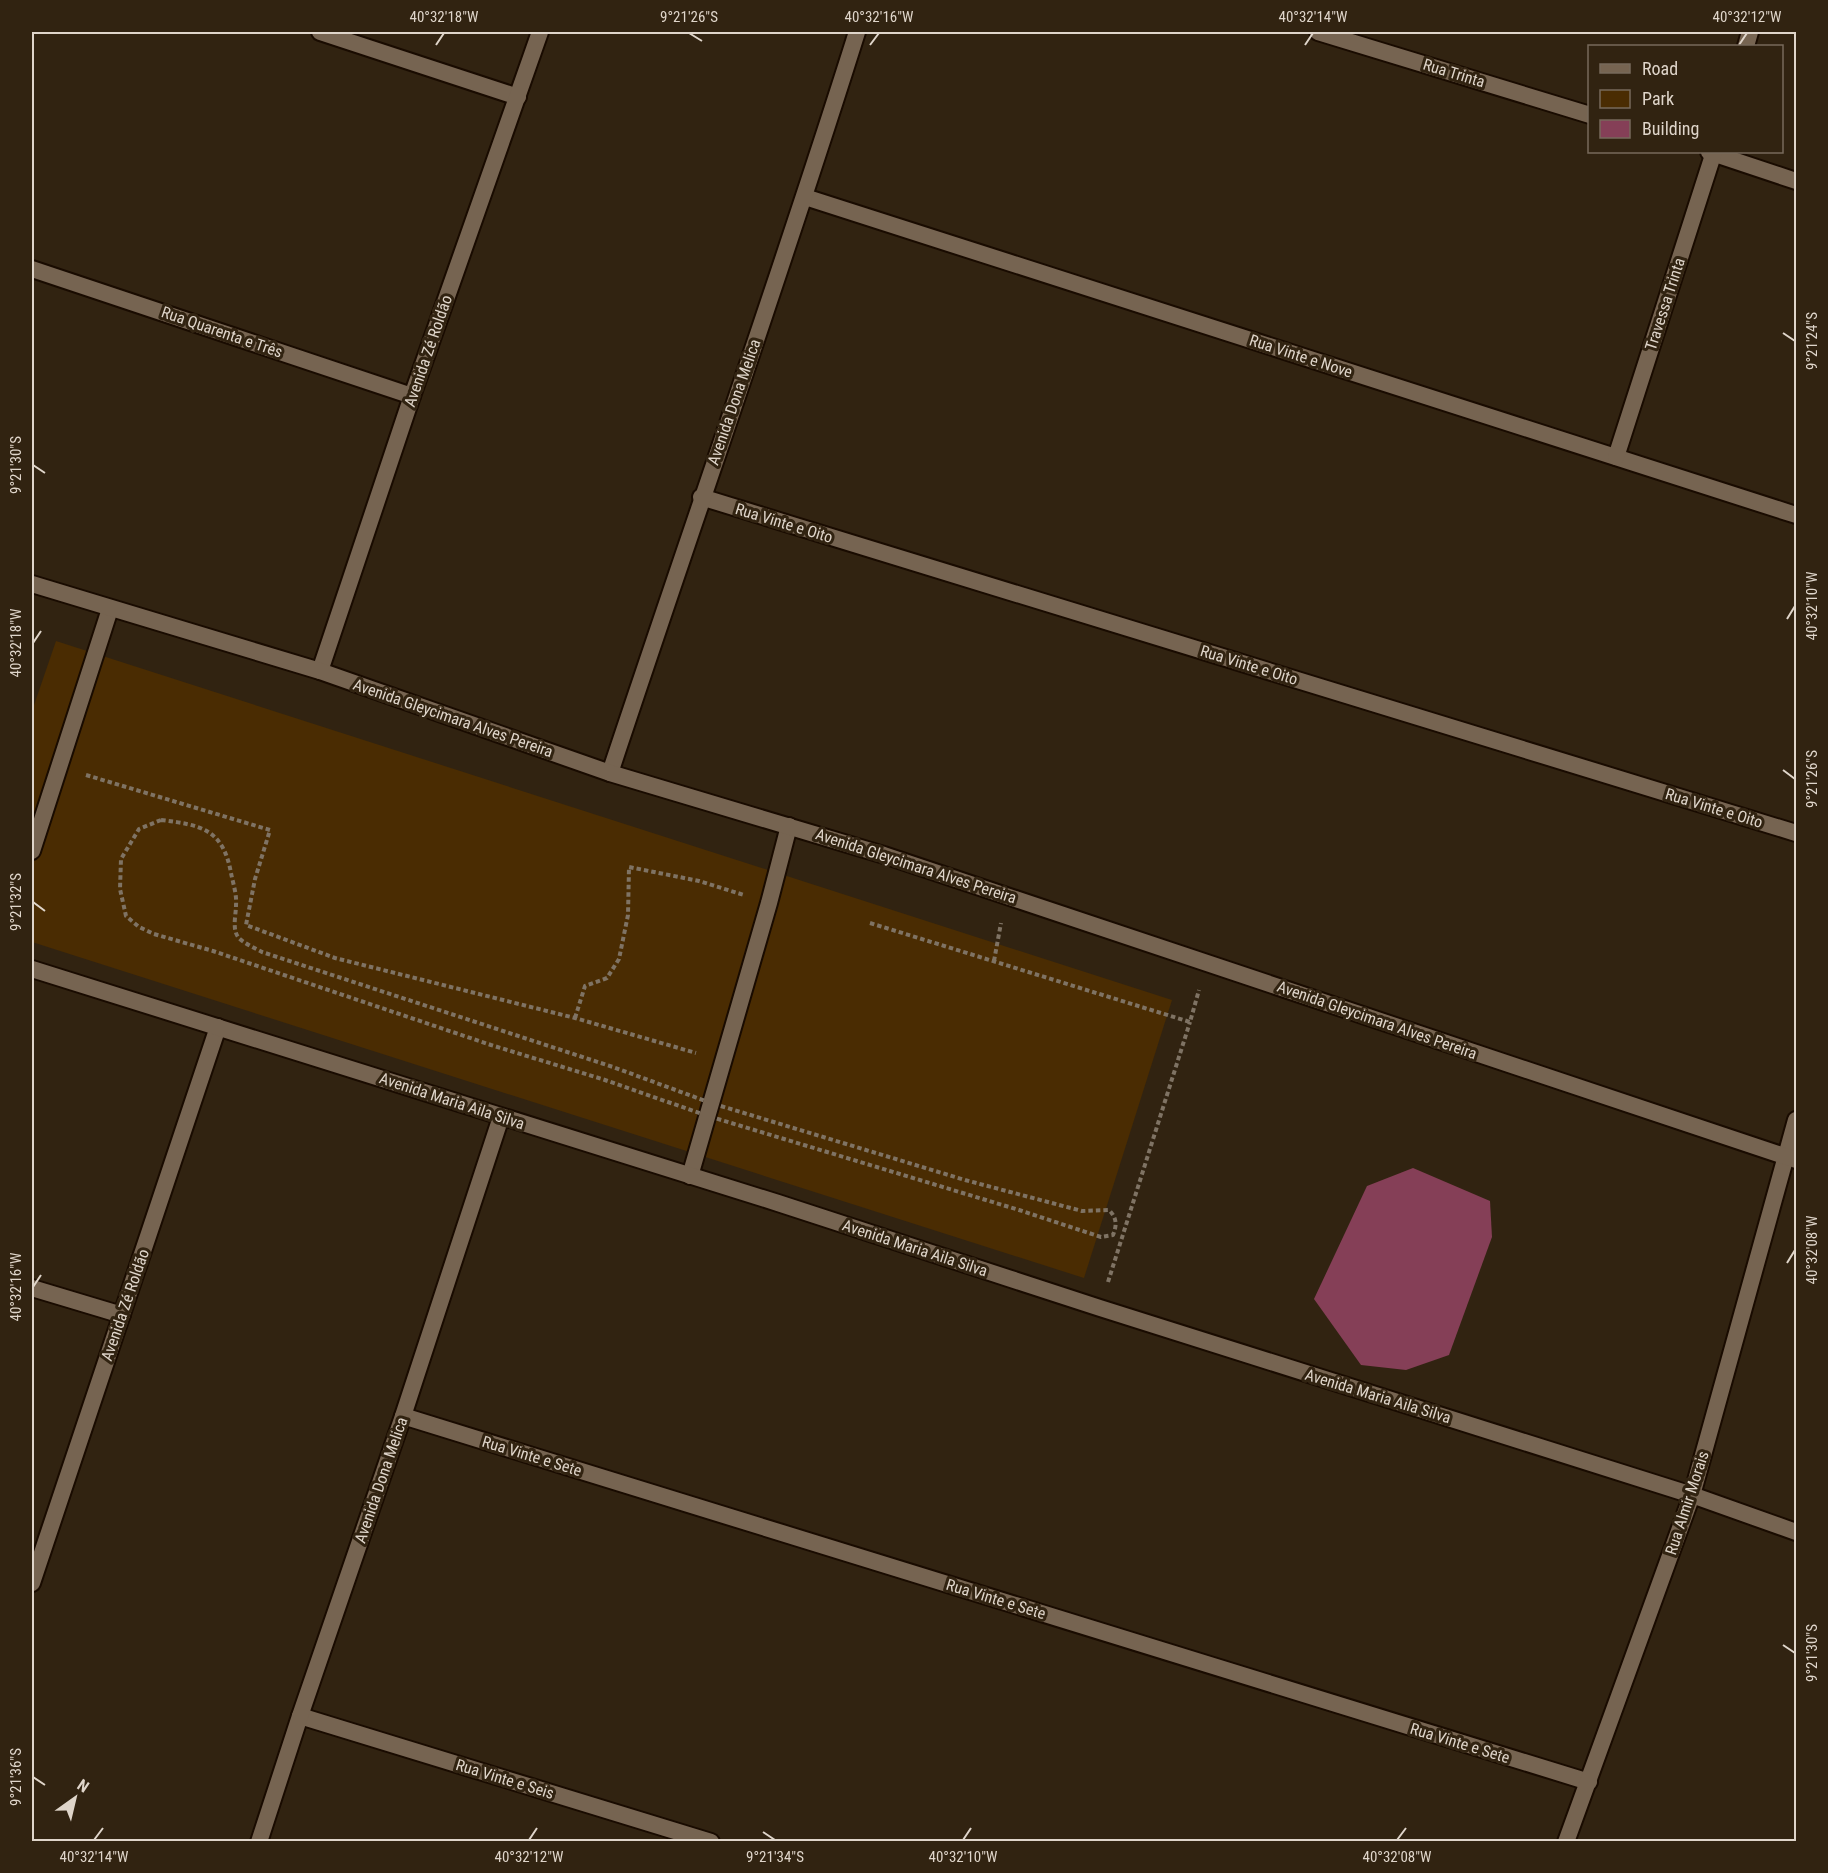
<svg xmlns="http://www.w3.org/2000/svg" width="1828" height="1873" viewBox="0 0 1828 1873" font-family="'Roboto Condensed',sans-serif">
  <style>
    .green { fill: #4a2c02 }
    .building { fill: #853f57 }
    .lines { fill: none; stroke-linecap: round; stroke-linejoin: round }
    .service-casing { stroke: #190b00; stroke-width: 20 }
    .minor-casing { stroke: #190b00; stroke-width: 20 }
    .tertiary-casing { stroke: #190b00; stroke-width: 20 }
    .path { stroke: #7f7364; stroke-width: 4; stroke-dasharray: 4.5 3; stroke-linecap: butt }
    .service { stroke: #766451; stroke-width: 16 }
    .minor { stroke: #766451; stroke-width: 16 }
    .tertiary { stroke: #766451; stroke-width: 16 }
    .ticks { fill: none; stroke: #dfd5ca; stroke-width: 2 }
    .labels { text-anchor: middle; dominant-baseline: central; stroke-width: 6; stroke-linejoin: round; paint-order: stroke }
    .street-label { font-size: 16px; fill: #dfd5ca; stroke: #312311 }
    .neatline { fill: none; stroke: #dfd5ca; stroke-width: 2 }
    .ticks-label { font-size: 15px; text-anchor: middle; fill: #dfd5ca }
  </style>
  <rect width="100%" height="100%" fill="#312311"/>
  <polygon class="green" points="56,641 1172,1000 1084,1278 32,942 32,711"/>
  <polygon class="building" points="1413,1168 1490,1201 1492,1237 1449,1355 1406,1370 1361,1365 1314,1299 1367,1186"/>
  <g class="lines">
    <g class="service-casing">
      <g id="service">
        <polyline points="32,851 110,609"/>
        <polyline points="690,1176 769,903 789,826"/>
      </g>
    </g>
    <g class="minor-casing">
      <g id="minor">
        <polyline points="320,32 518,97"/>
        <polyline points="1318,32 1590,115"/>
        <polyline points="1746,46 1750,32"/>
        <polyline points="1709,152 1796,181"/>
        <polyline points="805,197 1796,515"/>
        <polyline points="32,269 412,396"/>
        <polyline points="1616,457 1714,152"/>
        <polyline points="701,497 1796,833"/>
        <polyline points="320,671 412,396 540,32"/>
        <path d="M610 773C692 526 779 280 857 32"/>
        <polyline points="32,1288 122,1315"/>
        <polyline points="403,1416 1589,1782"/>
        <polyline points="32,1583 218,1027"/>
        <polyline points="300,1716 711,1842"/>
        <polyline points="259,1842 300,1716 403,1416 501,1117"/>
        <polyline points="1566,1842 1692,1495 1796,1120"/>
      </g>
    </g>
    <g class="tertiary-casing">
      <g id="tertiary">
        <polyline points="32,584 320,671 610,773 884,855 1796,1160"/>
        <polyline points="32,969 778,1203 1100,1308 1692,1495 1796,1532"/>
      </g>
    </g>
    <g class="path">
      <polyline points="86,775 270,830 255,879 246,925 335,958 575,1018 696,1053"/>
      <path d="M161 820C201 825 223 829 231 873 233 883 237 895 236 905 236 915 232 928 238 937 243 943 255 948 262 952L613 1067 711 1103 965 1180 1082 1211 1109 1210C1117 1218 1117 1225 1113 1235L1101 1237 1019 1210 708 1116 602 1079 491 1045 213 951 154 934 139 927 126 916 120 889 121 859 139 829Z"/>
      <polyline points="870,923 1190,1022 1199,990"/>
      <polyline points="994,961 1001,923"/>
      <polyline points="575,1018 585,986 607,978 619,959 628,915 629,867 699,881 744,895"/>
      <polyline points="1108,1282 1190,1022"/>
    </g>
    <use href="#service" class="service"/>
    <use href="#minor" class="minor"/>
    <use href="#tertiary" class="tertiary"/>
  </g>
  <path class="ticks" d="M689 33 702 41M436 45 444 33M870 45 879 33M1305 45 1313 33M1739 45 1747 33M1783 333 1795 341M33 465 45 473M1787 619 1795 606M33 643 41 631M1783 770 1795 779M33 902 45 911M1787 1263 1795 1250M33 1287 41 1275M1783 1645 1795 1653M33 1777 45 1785M763 1832 775 1840M94 1840 103 1828M529 1840 537 1828M963 1840 971 1828M1397 1840 1406 1828"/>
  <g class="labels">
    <g class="street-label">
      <text transform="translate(1454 73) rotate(17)">Rua Trinta</text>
      <text transform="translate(1665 304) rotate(-72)">Travessa Trinta</text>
      <text transform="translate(222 332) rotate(19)">Rua Quarenta e Três</text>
      <text transform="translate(428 351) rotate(-71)">Avenida Zé Roldão</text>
      <text transform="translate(1301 356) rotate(18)">Rua Vinte e Nove</text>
      <text transform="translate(734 402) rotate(-71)">Avenida Dona Melica</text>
      <text transform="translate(784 523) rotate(17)">Rua Vinte e Oito</text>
      <text transform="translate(1249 665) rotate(17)">Rua Vinte e Oito</text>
      <text transform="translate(453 718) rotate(19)">Avenida Gleycimara Alves Pereira</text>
      <text transform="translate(1714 808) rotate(17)">Rua Vinte e Oito</text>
      <text transform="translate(916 866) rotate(18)">Avenida Gleycimara Alves Pereira</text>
      <text transform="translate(1377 1020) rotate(19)">Avenida Gleycimara Alves Pereira</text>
      <text transform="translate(452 1101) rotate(18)">Avenida Maria Aila Silva</text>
      <text transform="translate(915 1248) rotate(18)">Avenida Maria Aila Silva</text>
      <text transform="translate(125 1305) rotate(-71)">Avenida Zé Roldão</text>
      <text transform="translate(1378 1396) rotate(17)">Avenida Maria Aila Silva</text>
      <text transform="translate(532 1456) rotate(17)">Rua Vinte e Sete</text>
      <text transform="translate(381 1480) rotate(-71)">Avenida Dona Melica</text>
      <text transform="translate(1687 1503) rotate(-72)">Rua Almir Morais</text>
      <text transform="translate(996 1599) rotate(17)">Rua Vinte e Sete</text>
      <text transform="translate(1460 1743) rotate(17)">Rua Vinte e Sete</text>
      <text transform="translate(505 1779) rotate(17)">Rua Vinte e Seis</text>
    </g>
  </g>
  <rect width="1828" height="1873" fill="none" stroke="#312311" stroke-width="66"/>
  <rect x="1588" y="45" width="195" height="108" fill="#312311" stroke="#776a5b" stroke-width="1.5"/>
  <rect x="1600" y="64" width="30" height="9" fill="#766451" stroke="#776a5b" stroke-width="1.5"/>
  <text x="1642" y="75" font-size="18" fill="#dfd5ca">Road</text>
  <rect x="1600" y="90" width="30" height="18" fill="#4a2c02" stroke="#776a5b" stroke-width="1.5"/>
  <text x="1642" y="105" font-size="18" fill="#dfd5ca">Park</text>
  <rect x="1600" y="120" width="30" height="18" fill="#853f57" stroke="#776a5b" stroke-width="1.5"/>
  <text x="1642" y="135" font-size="18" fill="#dfd5ca">Building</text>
  <g transform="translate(75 1798) rotate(34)" stroke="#312311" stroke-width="4.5" paint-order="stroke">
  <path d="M0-4.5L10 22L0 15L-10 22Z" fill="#dfd5ca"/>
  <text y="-9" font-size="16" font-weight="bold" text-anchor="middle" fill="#dfd5ca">N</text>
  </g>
  <rect x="33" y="33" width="1762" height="1807" class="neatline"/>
  <g class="ticks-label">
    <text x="444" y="22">40°32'18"W</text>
    <text x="689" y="22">9°21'26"S</text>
    <text x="879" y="22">40°32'16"W</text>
    <text x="1313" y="22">40°32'14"W</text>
    <text x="1747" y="22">40°32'12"W</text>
    <text transform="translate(1812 341) rotate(-90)" y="5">9°21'24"S</text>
    <text transform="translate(16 465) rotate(-90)" y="5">9°21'30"S</text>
    <text transform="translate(1812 606) rotate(-90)" y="5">40°32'10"W</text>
    <text transform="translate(16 643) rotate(-90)" y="5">40°32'18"W</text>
    <text transform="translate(1812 779) rotate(-90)" y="5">9°21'26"S</text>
    <text transform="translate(16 902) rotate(-90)" y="5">9°21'32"S</text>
    <text transform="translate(1812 1250) rotate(-90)" y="5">40°32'08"W</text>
    <text transform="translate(16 1287) rotate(-90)" y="5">40°32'16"W</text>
    <text transform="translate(1812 1653) rotate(-90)" y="5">9°21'30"S</text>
    <text transform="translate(16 1777) rotate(-90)" y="5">9°21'36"S</text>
    <text x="94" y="1862">40°32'14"W</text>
    <text x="529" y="1862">40°32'12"W</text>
    <text x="775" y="1862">9°21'34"S</text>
    <text x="963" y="1862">40°32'10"W</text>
    <text x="1397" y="1862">40°32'08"W</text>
  </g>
</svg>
